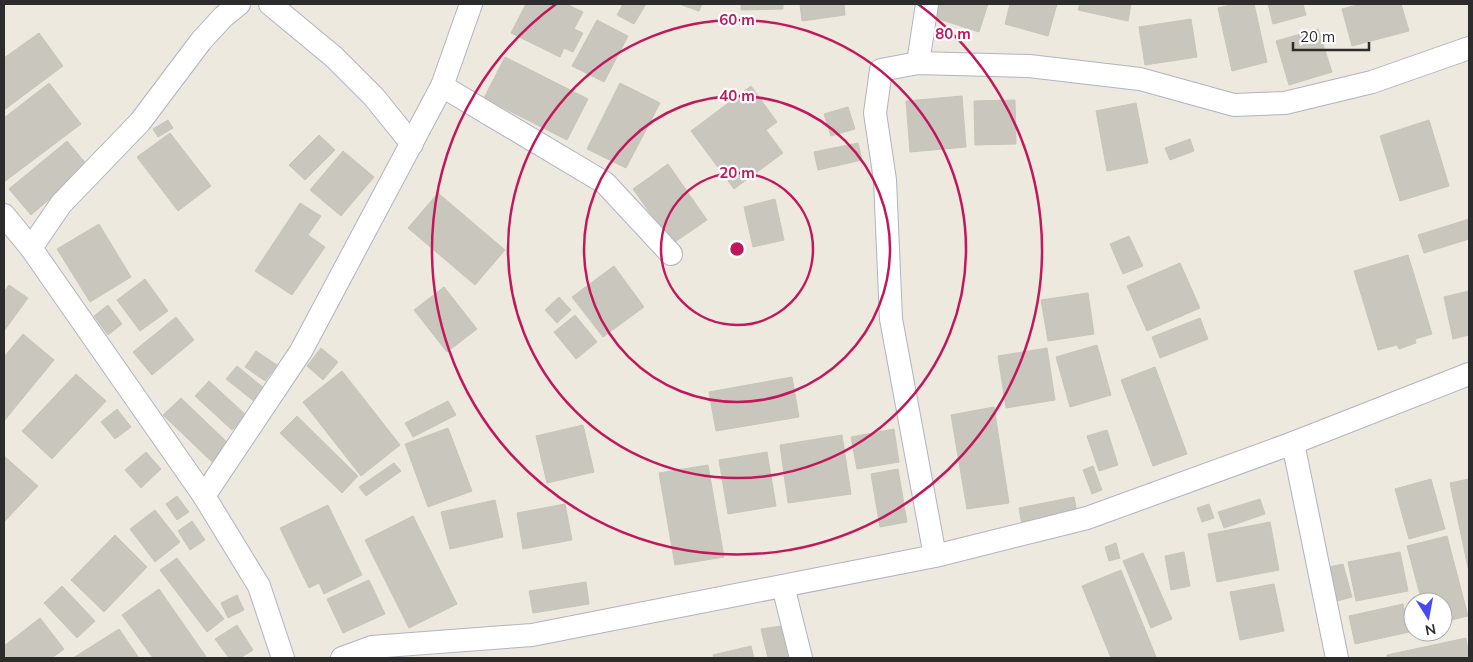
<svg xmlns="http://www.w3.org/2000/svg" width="1473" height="662" viewBox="0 0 1473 662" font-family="Mulish,sans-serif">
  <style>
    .building { fill: #c9c7bd; stroke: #c8c5b8 }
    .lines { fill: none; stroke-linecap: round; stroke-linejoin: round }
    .minor-casing { stroke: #b2b3bf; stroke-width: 24 }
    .minor { stroke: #fff; stroke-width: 22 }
    .ring { fill: none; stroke: #c2185b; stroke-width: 2.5 }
    .centre { fill: #c2185b; stroke: #fff; stroke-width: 2.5 }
    .ring-label { font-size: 15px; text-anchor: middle; font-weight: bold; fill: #c2185b; stroke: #fff; stroke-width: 4.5; stroke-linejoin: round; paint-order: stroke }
  </style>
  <rect width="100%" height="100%" fill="#ede9df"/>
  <g class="building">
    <polygon points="526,4 566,4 583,12 574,29 583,33 573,52 564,48 560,57 511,33"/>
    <polygon points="623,4 646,4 634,24 617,15"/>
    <polygon points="679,4 702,4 699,11"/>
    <polygon points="741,4 783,4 783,9 741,10"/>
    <polygon points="800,4 844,4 845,15 802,21"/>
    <polygon points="937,4 988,4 979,32 933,17"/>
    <polygon points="1010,4 1057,4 1048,36 1005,24"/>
    <polygon points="1080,4 1131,4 1128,21 1078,10"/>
    <polygon points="1235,4 1254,4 1267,62 1232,71 1218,8"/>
    <polygon points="1268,4 1303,4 1306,15 1273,24"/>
    <polygon points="1361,4 1401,4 1409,31 1352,46 1342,9"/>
    <polygon points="1191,19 1197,57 1145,65 1139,27"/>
    <polygon points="597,20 628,36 604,82 572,66"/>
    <polygon points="1318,29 1332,72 1289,85 1276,41"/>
    <polygon points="39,33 63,66 4,110 4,58"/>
    <polygon points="505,57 588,99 567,140 484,98"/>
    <polygon points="49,83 81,124 4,182 4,118"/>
    <polygon points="620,83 660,103 626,168 587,149"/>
    <polygon points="751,86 777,122 766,130 783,153 734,189 691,131"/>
    <polygon points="962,96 966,147 910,152 906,101"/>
    <polygon points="1015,100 1016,144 975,145 974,101"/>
    <polygon points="1136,103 1148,163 1107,171 1096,111"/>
    <polygon points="848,107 855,129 831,136 824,114"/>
    <polygon points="168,120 173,128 158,137 153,129"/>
    <polygon points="1429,120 1449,186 1400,201 1380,136"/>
    <polygon points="170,133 211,186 178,211 137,157"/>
    <polygon points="319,135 335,150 305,180 289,165"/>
    <polygon points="1190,139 1194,151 1170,160 1165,148"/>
    <polygon points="67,141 88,166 31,215 9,189"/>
    <polygon points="858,143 862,160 818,170 814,152"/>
    <polygon points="343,151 374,177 341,216 310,190"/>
    <polygon points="668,164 707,220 672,244 633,189"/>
    <polygon points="438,193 505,250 475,285 408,228"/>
    <polygon points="775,199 784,240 753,247 744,207"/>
    <polygon points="300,203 321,216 308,235 325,247 292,295 255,271"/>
    <polygon points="1469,219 1469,239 1424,253 1418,235"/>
    <polygon points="99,224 131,277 90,302 57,249"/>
    <polygon points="1129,236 1143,266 1123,274 1110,244"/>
    <polygon points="1408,255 1432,334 1415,339 1416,343 1399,349 1397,345 1378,350 1354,271"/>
    <polygon points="1180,263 1200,308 1147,331 1127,286"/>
    <polygon points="614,266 644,307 603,337 572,297"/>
    <polygon points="145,279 168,311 140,331 117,300"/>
    <polygon points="9,285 28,298 4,331 4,292"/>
    <polygon points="444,287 477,329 447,352 414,310"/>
    <polygon points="1469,291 1469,335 1453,339 1444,297"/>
    <polygon points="1088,293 1094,334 1048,341 1041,300"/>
    <polygon points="559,297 571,310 557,323 545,310"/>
    <polygon points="108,305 122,324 108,335 94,316"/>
    <polygon points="575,315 597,342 576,359 554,332"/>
    <polygon points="176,317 194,340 152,375 133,352"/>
    <polygon points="1200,318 1208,339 1160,358 1152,337"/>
    <polygon points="23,334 54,360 4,421 4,357"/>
    <polygon points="1097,345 1111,395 1070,407 1056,357"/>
    <polygon points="321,348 338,362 323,380 307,366"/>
    <polygon points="1047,348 1055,400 1006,408 998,356"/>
    <polygon points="256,351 277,365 265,381 245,367"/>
    <polygon points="237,366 265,389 255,402 226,379"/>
    <polygon points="1155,367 1187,454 1153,466 1121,380"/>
    <polygon points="342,371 400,445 361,476 303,402"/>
    <polygon points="76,374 106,401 52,459 22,431"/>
    <polygon points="792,377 799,417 716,431 709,392"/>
    <polygon points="209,381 246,415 232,430 195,396"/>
    <polygon points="181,398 230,445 213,463 163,415"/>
    <polygon points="448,401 456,415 413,437 405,423"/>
    <polygon points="994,407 1009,503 967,509 951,415"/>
    <polygon points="117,409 131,427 115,439 101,422"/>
    <polygon points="297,416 358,476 342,493 280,433"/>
    <polygon points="583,425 594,472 547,483 536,436"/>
    <polygon points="448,428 472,491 428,507 405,444"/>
    <polygon points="894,429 899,462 857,469 851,437"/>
    <polygon points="1107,430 1118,465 1099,471 1087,436"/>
    <polygon points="842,435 851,494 788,503 780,445"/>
    <polygon points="146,452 161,469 141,488 125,470"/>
    <polygon points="767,452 776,506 728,514 719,460"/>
    <polygon points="4,456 38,486 4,522"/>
    <polygon points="394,463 401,471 366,496 359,487"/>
    <polygon points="708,465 724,557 675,565 659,473"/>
    <polygon points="1093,466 1102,490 1092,494 1083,470"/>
    <polygon points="898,469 907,522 880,527 871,474"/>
    <polygon points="1431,479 1445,529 1409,539 1395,489"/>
    <polygon points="1469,479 1469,572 1450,483"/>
    <polygon points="177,496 189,512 177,520 166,504"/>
    <polygon points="1074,497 1077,514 1022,525 1019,508"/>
    <polygon points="1260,499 1265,514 1224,528 1218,512"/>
    <polygon points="495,500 503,537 450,549 441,512"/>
    <polygon points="565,504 572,540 523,549 517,513"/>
    <polygon points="1209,504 1214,518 1202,522 1197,508"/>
    <polygon points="328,505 362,575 324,594 319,583 309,588 280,528"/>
    <polygon points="155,510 180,542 155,562 130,529"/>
    <polygon points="413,516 457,604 409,628 365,540"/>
    <polygon points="192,521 205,540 190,550 178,531"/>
    <polygon points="1270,522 1279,570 1217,582 1208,534"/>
    <polygon points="115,535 147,567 104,612 71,580"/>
    <polygon points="1447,536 1468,616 1443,622 1443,602 1422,602 1407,546"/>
    <polygon points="1116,543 1120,558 1109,561 1105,547"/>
    <polygon points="1184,552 1190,586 1171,590 1165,556"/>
    <polygon points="1400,552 1408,591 1356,601 1348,562"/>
    <polygon points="1143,553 1172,619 1151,628 1123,561"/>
    <polygon points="177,558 224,619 207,632 160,570"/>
    <polygon points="1343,564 1352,597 1337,601 1329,567"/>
    <polygon points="1121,570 1156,657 1152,658 1111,658 1082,586"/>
    <polygon points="369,580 385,614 343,633 327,599"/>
    <polygon points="586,582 589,604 533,613 529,591"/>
    <polygon points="1274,584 1284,631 1240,640 1230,592"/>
    <polygon points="62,586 95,621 77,638 44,603"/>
    <polygon points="159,589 207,658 153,658 122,615"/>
    <polygon points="237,595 244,610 228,618 221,603"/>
    <polygon points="1403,604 1409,632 1355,644 1349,616"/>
    <polygon points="40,618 64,649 52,658 4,658 4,646"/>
    <polygon points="237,625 253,650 240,658 229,658 215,639"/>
    <polygon points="781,626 788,658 768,658 761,629"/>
    <polygon points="119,629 139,658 73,658"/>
    <polygon points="1466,638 1469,658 1387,658 1387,655"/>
    <polygon points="751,646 754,658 714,658 713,655"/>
  </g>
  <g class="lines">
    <g class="minor-casing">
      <g id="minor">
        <polyline points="270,4 334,57 374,97 412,144"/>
        <polyline points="918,63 927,4"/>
        <polyline points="442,86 605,183 671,254"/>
        <polyline points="4,215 31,248 204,496 259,586 283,658"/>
        <polyline points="31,248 61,204 140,122 201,41 223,17 239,4"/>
        <polyline points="1293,443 1337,658"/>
        <polyline points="204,496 301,351 442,86 471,4"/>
        <polyline points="935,556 891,319 885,180 875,113 881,70 918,63 1029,66 1140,79 1234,105 1285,103 1372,82 1469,48"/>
        <polyline points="783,586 801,658"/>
        <polyline points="342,658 372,647 532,635 935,556 1087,518 1293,443 1469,374"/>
      </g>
    </g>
    <use href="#minor" class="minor"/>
  </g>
  <g class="ring">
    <circle cx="737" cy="249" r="76"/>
    <circle cx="737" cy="249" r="153"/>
    <circle cx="737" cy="249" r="229"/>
    <path d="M918 4A305 305 0 1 1 556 4"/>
  </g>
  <circle cx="737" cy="249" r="8" class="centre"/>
  <g class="ring-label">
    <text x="737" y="25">60 m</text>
    <text x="953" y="39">80 m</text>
    <text x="737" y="101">40 m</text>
    <text x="737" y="178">20 m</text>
  </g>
  <rect width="1473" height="662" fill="none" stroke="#2c2c2c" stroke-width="10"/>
  <g transform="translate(1428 617) rotate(169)"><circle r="24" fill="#ffffff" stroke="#ababab"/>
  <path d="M0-4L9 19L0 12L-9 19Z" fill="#474cf2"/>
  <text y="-8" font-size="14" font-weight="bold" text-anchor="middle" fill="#2c2c2c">N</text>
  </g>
  <path d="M1293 42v8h76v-8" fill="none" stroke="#2c2c2c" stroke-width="2.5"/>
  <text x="1300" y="42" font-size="15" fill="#2c2c2c" stroke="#ffffff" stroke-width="4" paint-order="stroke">20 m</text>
</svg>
